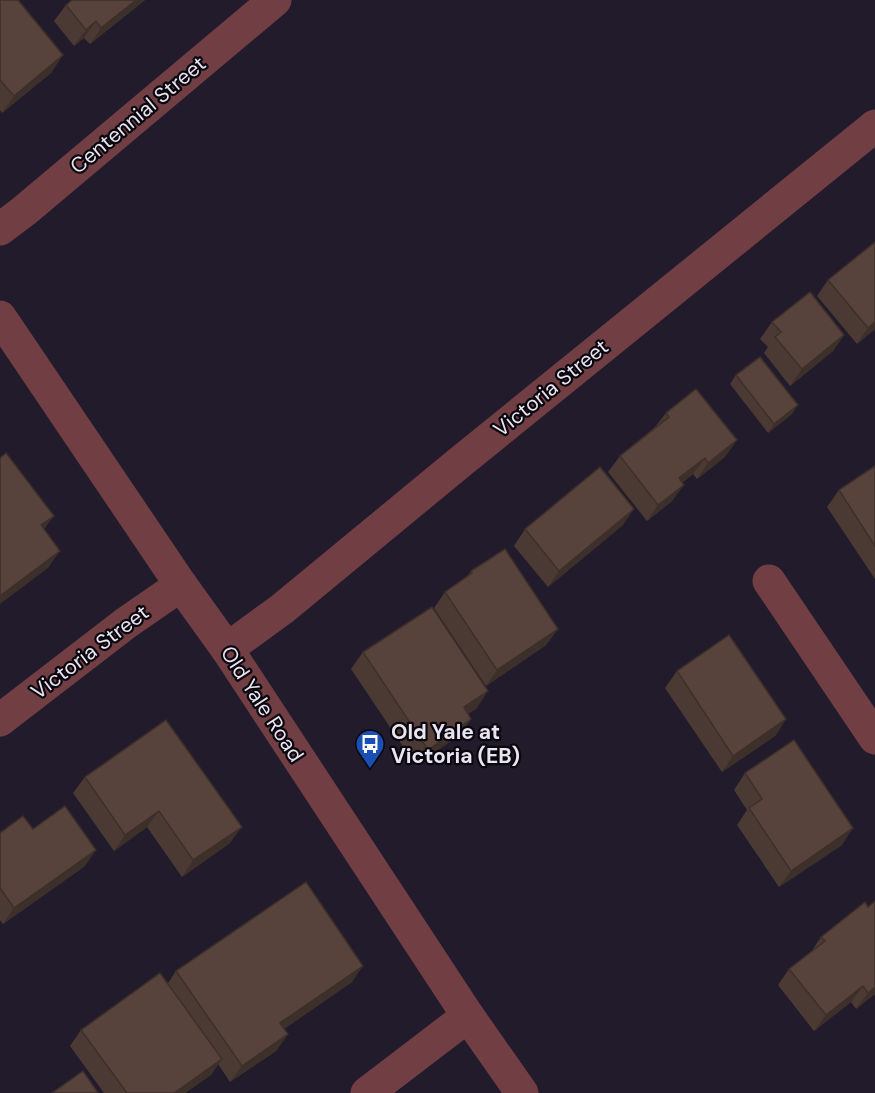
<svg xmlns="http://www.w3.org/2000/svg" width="875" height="1093" viewBox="0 0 875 1093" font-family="'DM Sans',sans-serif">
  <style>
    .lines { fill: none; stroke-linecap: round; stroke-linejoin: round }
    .minor { stroke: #713e43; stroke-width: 33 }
    .tertiary { stroke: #713e43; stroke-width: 33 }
    .wall { fill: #4b3a33 }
    .shaded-wall { fill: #3d2f29 }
    .building { fill: #57433b; stroke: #3d2f29; stroke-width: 1.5 }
    .labels { text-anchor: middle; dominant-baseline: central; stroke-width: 4.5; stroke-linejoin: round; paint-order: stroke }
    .street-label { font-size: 21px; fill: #e8e4f0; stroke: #0a070e }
    .poi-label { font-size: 21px; font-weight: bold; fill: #e8e4f0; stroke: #0a070e; text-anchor: start }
  </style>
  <rect width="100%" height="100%" fill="#211b2c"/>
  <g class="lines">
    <g class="minor">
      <polyline points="0,229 24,211 275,0"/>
      <polyline points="769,581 875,738"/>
      <polyline points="227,649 282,609 459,463 875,126"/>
      <polyline points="0,720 126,623 181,585"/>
      <polyline points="367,1093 468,1016"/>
    </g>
    <polyline class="tertiary" points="0,317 181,585 227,649 468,1016 522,1093"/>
  </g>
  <g class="wall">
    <polygon points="0,0 52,72 2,113 0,110"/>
    <polygon points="145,0 90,44 84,38 74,46 54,21 66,5"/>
    <polygon points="828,280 875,329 857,344 817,296"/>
    <polygon points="772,322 844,335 833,351 790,386 764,353 768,347 760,339"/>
    <polygon points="736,375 792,414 768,433 730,384"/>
    <polygon points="666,413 725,457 697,479 693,474 682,483 672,501 647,521 608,472 620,456 655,427"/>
    <polygon points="875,466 875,579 827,507 839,490"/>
    <polygon points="623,525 548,587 514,546 525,529"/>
    <polygon points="471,571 558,629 546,645 486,686 434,608 445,592 466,578"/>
    <polygon points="363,652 477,708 468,714 471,719 459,735 416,766 351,669"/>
    <polygon points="677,671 786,719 775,736 722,772 665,688"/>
    <polygon points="745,773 842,845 779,887 737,825 747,810 734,790"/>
    <polygon points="85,777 230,843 182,877 147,827 114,851 73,793"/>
    <polygon points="33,829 85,866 3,924 0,920 0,833"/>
    <polygon points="821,937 875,994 856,1009 851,1002 814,1031 778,985 789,969 811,952"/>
    <polygon points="176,971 352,982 284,1029 288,1034 276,1051 230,1082 218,1064 211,1075 185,1093 104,1093 70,1046 81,1030 168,983"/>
  </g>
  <g class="shaded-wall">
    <polygon points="136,0 145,0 90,44 101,28"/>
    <polygon points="96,21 84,38 74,46 86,30"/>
    <polygon points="63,55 52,72 2,113 14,96"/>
    <polygon points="875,322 875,329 857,344 868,328"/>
    <polygon points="844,335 833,351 790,386 802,369"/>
    <polygon points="798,405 792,414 768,433 774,424"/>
    <polygon points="737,440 725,457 697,479 708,463"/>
    <polygon points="705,458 693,474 667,495 679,478"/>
    <polygon points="684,485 672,501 647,521 658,505"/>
    <polygon points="634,509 623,525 548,587 559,571"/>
    <polygon points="54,516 42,532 41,525"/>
    <polygon points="60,551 48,568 0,604 0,596"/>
    <polygon points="558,629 546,645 486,686 497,670"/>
    <polygon points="488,691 477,708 452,724 464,707"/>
    <polygon points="471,719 459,735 416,766 428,750"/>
    <polygon points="786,719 775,736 722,772 733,756"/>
    <polygon points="159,811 147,827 114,851 125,835"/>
    <polygon points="242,827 230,843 182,877 193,860"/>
    <polygon points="853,828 842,845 779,887 791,871"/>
    <polygon points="96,850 85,866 3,924 14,908"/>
    <polygon points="363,966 352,982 269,1039 280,1023"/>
    <polygon points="863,986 851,1002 814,1031 826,1015"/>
    <polygon points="875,987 875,994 856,1009 868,993"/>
    <polygon points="288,1034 276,1051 230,1082 242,1066"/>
    <polygon points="222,1059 211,1075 185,1093 174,1093"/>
  </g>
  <g class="building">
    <polygon points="0,0 18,0 63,55 14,96 0,80"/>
    <polygon points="72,0 136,0 101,28 96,21 86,30 66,5"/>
    <polygon points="875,242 875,322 868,328 828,280"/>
    <polygon points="810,292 844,335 802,369 775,337 781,332 772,322"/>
    <polygon points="760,357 798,405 774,424 736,375"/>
    <polygon points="696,389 737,440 708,463 705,458 679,478 684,485 658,505 620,456 669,417 666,413"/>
    <polygon points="6,453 54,516 41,525 60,551 0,596 0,458"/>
    <polygon points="875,466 875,546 839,490"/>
    <polygon points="600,467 634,509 559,571 525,529"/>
    <polygon points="505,549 558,629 497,670 445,592 472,573 471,571"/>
    <polygon points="432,607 488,691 464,707 471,719 428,750 363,652"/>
    <polygon points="729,635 786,719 733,756 677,671"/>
    <polygon points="166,720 242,827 193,860 159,811 125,835 85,777"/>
    <polygon points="794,740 853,828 791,871 749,808 762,799 745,773"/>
    <polygon points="65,806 96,850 14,908 0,888 0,833 23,816 33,829"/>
    <polygon points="306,882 363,966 280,1023 288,1034 242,1066 176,971"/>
    <polygon points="875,901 875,987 868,993 863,986 826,1015 789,969 825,941 821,937 865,902 868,907"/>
    <polygon points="160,973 222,1059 174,1093 127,1093 81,1030"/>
    <polygon points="83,1071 98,1093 52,1093"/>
  </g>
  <defs>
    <g id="bus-pin" transform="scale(1.5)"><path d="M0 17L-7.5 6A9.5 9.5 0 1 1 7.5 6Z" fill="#1a4fb4" stroke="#0a070e"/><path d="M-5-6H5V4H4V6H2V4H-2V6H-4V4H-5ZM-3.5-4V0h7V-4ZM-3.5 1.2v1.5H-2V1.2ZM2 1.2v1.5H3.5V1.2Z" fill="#fff"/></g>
  </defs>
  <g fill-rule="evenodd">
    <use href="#bus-pin" x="370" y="744"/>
  </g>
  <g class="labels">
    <g class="street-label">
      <text transform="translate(138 115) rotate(-40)">Centennial Street</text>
      <text transform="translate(551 388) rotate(-39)">Victoria Street</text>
      <text transform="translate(90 652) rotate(-37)">Victoria Street</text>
      <text transform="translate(262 704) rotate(57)">Old Yale Road</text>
    </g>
    <g class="poi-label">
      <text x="391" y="732">Old Yale at<tspan x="391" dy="24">Victoria (EB)</tspan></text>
    </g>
  </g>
</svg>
